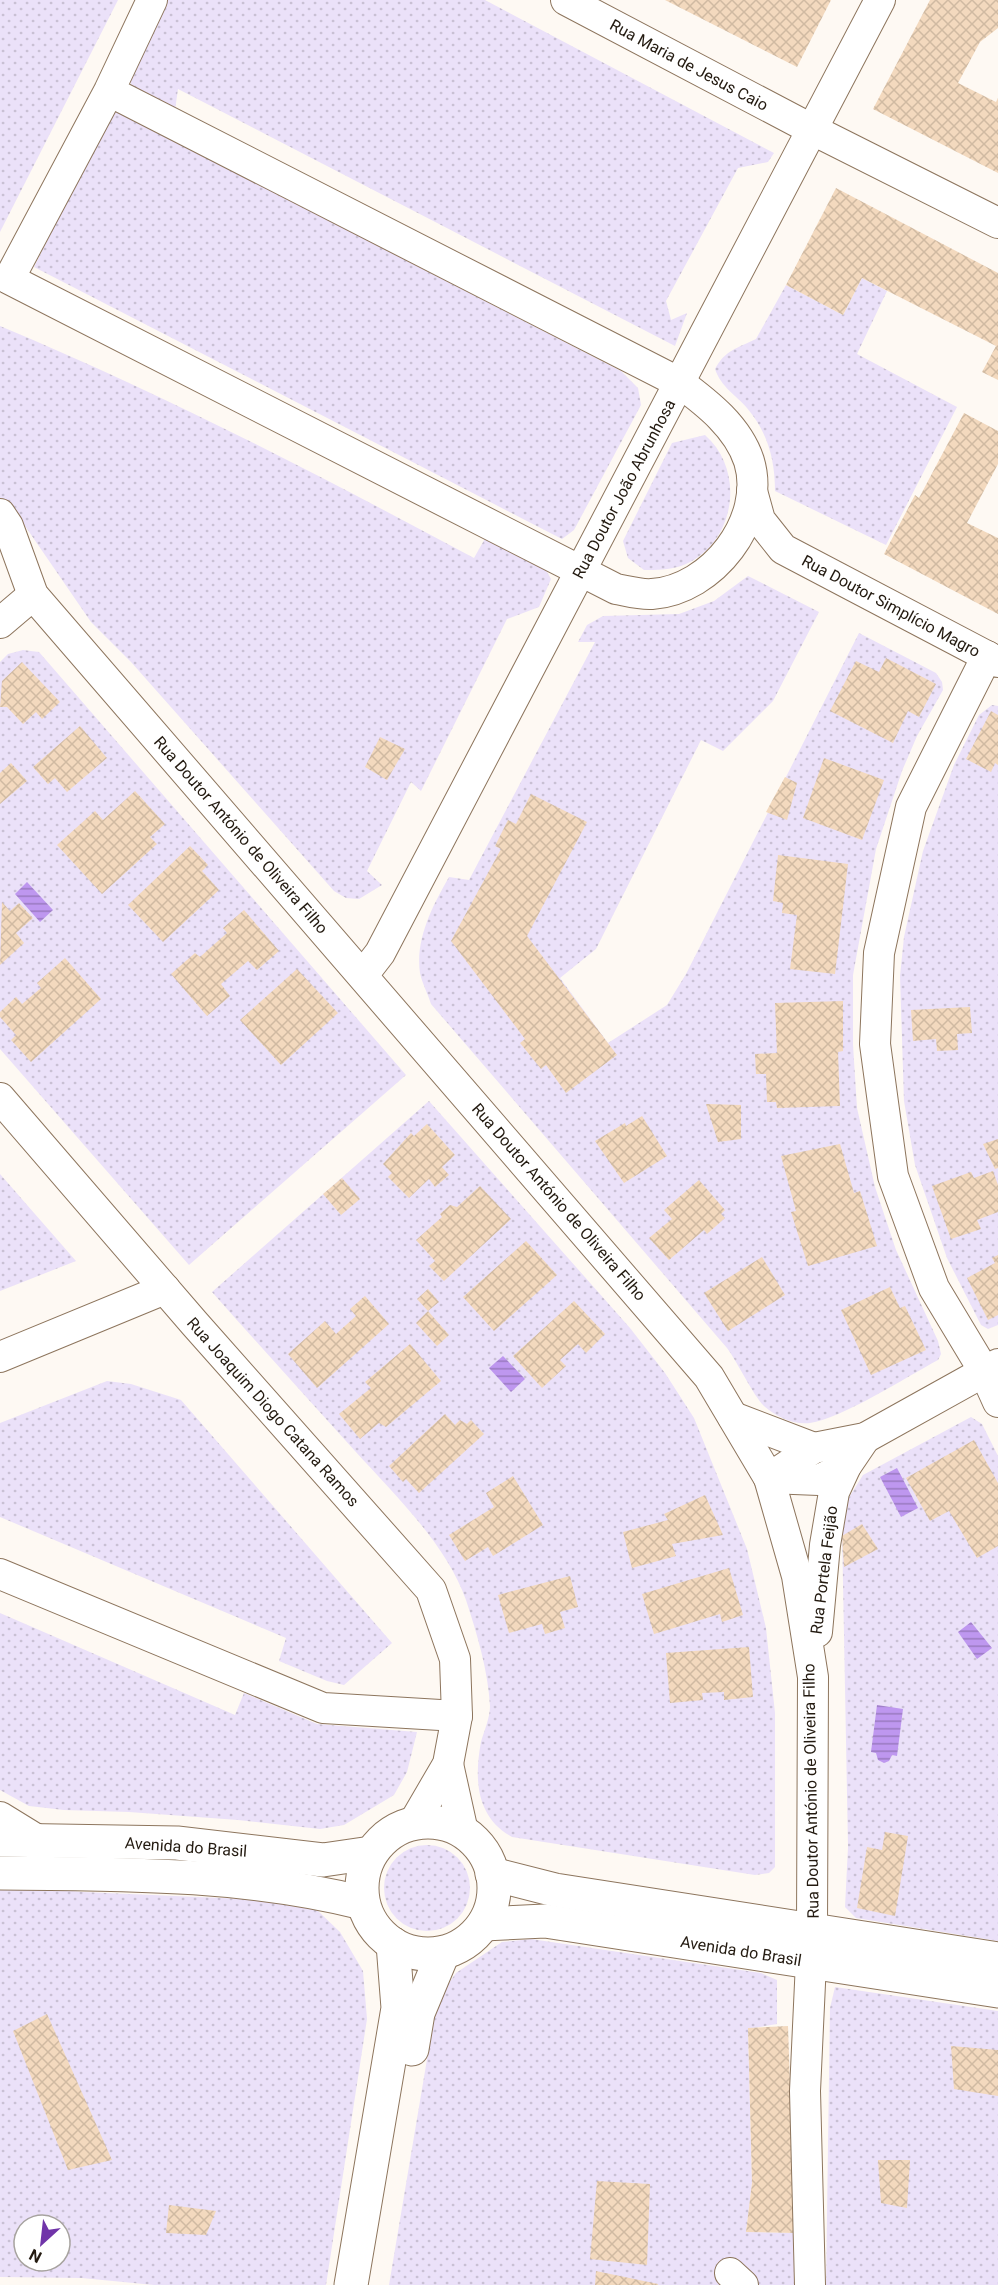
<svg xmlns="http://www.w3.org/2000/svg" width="998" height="2285" viewBox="0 0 998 2285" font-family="Roboto,sans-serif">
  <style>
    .green { fill: url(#green-dots); fill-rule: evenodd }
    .water { fill: url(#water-rules) }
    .building { fill: url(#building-cross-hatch) }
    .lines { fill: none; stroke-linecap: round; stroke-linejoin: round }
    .street-casing { stroke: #8d755d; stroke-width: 32 }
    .secondary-casing { stroke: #8d755d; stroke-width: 35 }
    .primary-casing { stroke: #8d755d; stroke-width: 35 }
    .street { stroke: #fff; stroke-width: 30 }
    .secondary { stroke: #fff; stroke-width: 33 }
    .primary { stroke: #fff; stroke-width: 33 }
    .labels { text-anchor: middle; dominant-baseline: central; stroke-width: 4.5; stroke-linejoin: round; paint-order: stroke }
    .street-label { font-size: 16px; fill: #231a10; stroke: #fff }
  </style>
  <defs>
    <pattern id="green-dots" width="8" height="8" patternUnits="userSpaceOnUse" patternTransform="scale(1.5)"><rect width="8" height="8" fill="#ebe1f9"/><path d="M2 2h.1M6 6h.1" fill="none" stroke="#c9c0d4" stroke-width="1.8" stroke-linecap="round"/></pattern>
    <pattern id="water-rules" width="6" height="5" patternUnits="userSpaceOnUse" patternTransform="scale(1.5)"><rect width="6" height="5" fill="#be97ef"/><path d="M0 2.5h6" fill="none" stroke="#9a7ac0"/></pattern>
    <pattern id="building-cross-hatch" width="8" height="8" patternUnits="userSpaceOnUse" patternTransform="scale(1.5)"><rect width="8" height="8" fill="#f3d9be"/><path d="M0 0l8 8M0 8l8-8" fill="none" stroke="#d0baa2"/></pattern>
  </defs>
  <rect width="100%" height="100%" fill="#fef9f3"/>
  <g class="green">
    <polygon points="0,0 118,0 0,232"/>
    <polygon points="164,0 485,0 774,153 768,162 738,168 666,301 671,320 687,313 675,346 178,89 175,110 132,87 128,76"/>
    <polygon points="112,109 621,371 638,388 641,405 574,530 562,539 34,267"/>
    <path d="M862 278 887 291 857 354 957 407 886 545 775 491C775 460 768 433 747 408 736 395 721 387 715 369 725 350 738 348 756 339L786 285 843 315Z"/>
    <path d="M0 326C163 394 319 475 474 558L487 535 546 570 551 579 539 607 507 619 421 791 411 782 367 871 382 885 359 899 346 898 334 891 131 662 91 622 23 523 0 536Z"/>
    <path d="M705 435C747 472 735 546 681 566 669 570 656 570 644 570L628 558 623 541 672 443Z"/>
    <path d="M748 576 819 612 773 701 723 751 701 740 596 949 560 978 608 1043 667 1005 686 974 859 633 936 673 942 682 943 690 917 736 902 771 876 849 853 975V1045L857 1108 875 1187 896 1250 938 1341 941 1354 938 1360C908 1376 841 1419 810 1423 794 1425 776 1417 764 1406 753 1395 738 1363 727 1348L431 1004C428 994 422 983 420 973 415 939 433 905 449 877L469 880 595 642H578L587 625 603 616 679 614 714 601Z"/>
    <polygon points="23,650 39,652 406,1075 189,1265 0,1049 0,662 8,654"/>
    <polygon points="992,705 998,706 998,1325 988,1329 981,1325 947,1258 915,1165 904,1101 900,976 904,937 923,851 954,765 979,715"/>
    <path d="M429 1101 630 1328 665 1373 694 1418 747 1549 766 1628 775 1713V1867L769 1873 755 1875 512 1837C476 1817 474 1779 481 1742 484 1731 490 1718 490 1706 488 1670 477 1634 466 1600 447 1545 394 1494 355 1451 307 1398 259 1345 212 1292Z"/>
    <polygon points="0,1174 76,1261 0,1291"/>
    <polygon points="107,1381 131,1384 181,1400 392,1643 344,1685 327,1681 279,1661 286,1638 0,1517 0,1423"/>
    <polygon points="971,1417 982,1424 998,1456 998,1941 856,1918 845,1907 848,1847 842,1529 848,1499 863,1475"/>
    <polygon points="0,1613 235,1715 244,1693 317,1724 417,1732 407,1772 394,1795 344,1825 320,1829 238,1820 129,1812 64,1810 29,1806 0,1790"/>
    <circle cx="427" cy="1888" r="43"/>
    <path d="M0 1884 83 1892 265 1900 317 1910 340 1932 363 1971 367 2019 326 2285H154L82 2278 0 2277ZM24 2225H60V2261H24Z"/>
    <polygon points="531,1939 761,1973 777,1980 777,2024 748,2029 752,2183 746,2232 795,2233 797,2285 389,2285 437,2000 456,1973 502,1942"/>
    <polygon points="835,1987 998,2011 998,2285 826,2285 830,2008"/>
  </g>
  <g class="water">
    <polygon points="27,882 53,910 40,922 15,894"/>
    <polygon points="503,1356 525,1379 511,1392 489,1368"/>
    <polygon points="897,1468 918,1508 901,1517 880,1477"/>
    <polygon points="971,1622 992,1648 977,1659 958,1632"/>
    <polygon points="877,1705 903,1709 897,1756 892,1755 889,1761 884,1763 878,1760 876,1753 871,1752"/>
  </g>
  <g class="building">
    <polygon points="665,0 831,0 797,67"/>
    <polygon points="930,0 998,0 998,28 980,42 958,83 996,102 998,98 998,173 873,109"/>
    <polygon points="836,188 998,273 998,380 982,372 996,346 862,278 843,315 786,285"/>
    <polygon points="964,413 998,431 998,464 967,523 998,538 998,614 884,554 915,495 919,498"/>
    <polygon points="886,658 936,684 919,717 908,711 893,743 830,711 856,661 879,672"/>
    <polygon points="22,662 60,702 42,719 36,712 23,724 7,707 0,707 2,681"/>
    <polygon points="991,711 998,715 998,765 995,763 991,772 966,759"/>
    <polygon points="80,726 107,758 67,792 55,778 48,784 33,767"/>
    <polygon points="380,737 405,749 387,780 365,767"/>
    <polygon points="824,758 884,780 862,840 803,818"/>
    <polygon points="11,763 27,781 0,804 0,773"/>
    <polygon points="785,777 797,783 787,820 766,812"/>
    <polygon points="135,791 165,824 150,837 157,844 102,894 57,845 95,811 103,820"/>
    <polygon points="531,794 587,822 527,936 617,1055 566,1093 546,1065 541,1069 520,1043 525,1039 451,941 501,849 495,846 508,820 516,824"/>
    <polygon points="190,846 208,865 202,871 219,890 163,942 128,905"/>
    <polygon points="778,855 848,864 835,974 790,969 797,915 782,913 783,903 773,901"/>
    <polygon points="2,902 10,911 19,903 33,918 16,933 24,943 0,965"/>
    <polygon points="244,910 279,951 257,970 248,961 221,984 230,996 207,1016 171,974 195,953 200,957 227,933 223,928"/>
    <polygon points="65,958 101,999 31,1062 11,1040 16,1035 0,1017 0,1012 16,997 22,1004 41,988 37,983"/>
    <polygon points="297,969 338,1013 281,1065 240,1020"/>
    <polygon points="843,1001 843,1051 838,1052 840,1106 777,1108 776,1102 767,1102 766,1074 756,1074 755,1054 777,1053 775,1003"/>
    <polygon points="970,1007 972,1033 957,1034 958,1050 937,1051 936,1039 913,1041 911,1010"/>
    <polygon points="706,1104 741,1105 741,1139 718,1142"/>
    <polygon points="642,1116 667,1156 624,1183 595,1141 625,1123 626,1126"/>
    <polygon points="427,1124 455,1155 442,1167 449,1175 435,1187 429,1179 409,1198 388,1177 392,1173 383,1164 411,1133 414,1136"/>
    <polygon points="998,1139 998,1168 995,1169 983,1144"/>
    <polygon points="840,1144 854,1193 860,1191 877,1246 808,1266 791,1212 796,1211 781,1156"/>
    <polygon points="993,1171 998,1185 998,1212 977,1220 981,1229 951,1239 932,1186 971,1172 974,1178"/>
    <polygon points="342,1178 360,1199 341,1215 323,1194"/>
    <polygon points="699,1180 725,1210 721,1214 725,1218 707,1234 704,1230 669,1260 649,1238 672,1219 664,1210"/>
    <polygon points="480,1186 511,1219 444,1281 429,1266 435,1261 416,1240 442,1217 440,1214 450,1205 457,1207"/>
    <polygon points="526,1241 557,1275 494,1331 463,1297"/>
    <polygon points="998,1255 998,1315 988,1320 967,1278 995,1263 992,1258"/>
    <polygon points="762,1257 785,1295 728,1331 704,1293"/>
    <polygon points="890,1287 900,1308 905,1306 926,1350 871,1375 841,1310"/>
    <polygon points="428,1289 439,1302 428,1311 417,1299"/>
    <polygon points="365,1296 389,1324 317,1388 288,1354 325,1321 336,1334 356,1316 350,1309"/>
    <polygon points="574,1301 605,1334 586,1353 578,1344 560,1360 566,1366 542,1388 513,1356"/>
    <polygon points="428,1311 449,1335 437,1346 416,1323"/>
    <polygon points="410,1344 441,1381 386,1427 379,1423 360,1439 339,1414 371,1388 365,1382"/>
    <polygon points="445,1414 455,1425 460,1420 467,1424 471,1420 484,1434 419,1493 406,1479 403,1482 389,1466"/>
    <polygon points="974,1440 998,1483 998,1546 977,1558 949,1511 930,1521 906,1478"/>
    <polygon points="513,1476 543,1525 493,1556 488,1547 465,1561 449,1535 494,1507 486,1493"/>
    <polygon points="705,1495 723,1535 672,1544 676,1556 632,1568 623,1532 668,1520 664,1514"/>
    <polygon points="862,1524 878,1549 844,1567 842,1536"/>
    <polygon points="729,1568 743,1615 722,1622 720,1614 654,1634 642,1594"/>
    <polygon points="570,1576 578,1607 560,1612 565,1628 545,1634 542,1624 509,1633 498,1595"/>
    <polygon points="749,1647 753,1697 724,1700 724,1692 702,1693 703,1700 670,1703 666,1653"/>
    <polygon points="885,1832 908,1836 895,1916 857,1908 867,1847 882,1850"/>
    <polygon points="47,2014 112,2160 68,2170 13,2031"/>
    <polygon points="788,2026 795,2233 746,2232 752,2183 748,2028"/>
    <polygon points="951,2046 998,2050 998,2096 954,2089"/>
    <polygon points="878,2160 910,2160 907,2208 881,2203"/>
    <polygon points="597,2181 650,2184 647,2265 590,2259"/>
    <polygon points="169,2205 216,2211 206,2235 166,2233"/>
    <polygon points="596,2271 658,2284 658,2285 595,2285"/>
  </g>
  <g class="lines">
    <g class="street-casing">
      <g id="street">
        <polyline points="566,0 813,130 998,223"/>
        <path d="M109 91 680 383C707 403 738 427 749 461 767 520 712 590 652 594 641 595 627 591 616 589L9 279 109 91 152 0"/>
        <polyline points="752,491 760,520 783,549 998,662"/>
        <polyline points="0,514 8,526 33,595 709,1377 769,1478 797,1576 813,1677 812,1929"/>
        <polyline points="0,623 33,595"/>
        <polyline points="987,656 911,807 879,953 875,1044 893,1176 934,1288 984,1371 998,1402"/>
        <polyline points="363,975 380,953 880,0"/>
        <polyline points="0,1098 195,1324 431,1590 455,1659 457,1716 448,1764 413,1824"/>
        <polyline points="0,1357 165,1289"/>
        <polyline points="733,1417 814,1448"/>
        <polyline points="769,1478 814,1448 865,1438 998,1364"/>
        <polyline points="769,1478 819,1480 846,1466"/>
        <polyline points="0,1574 323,1708 457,1716"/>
        <polyline points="817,1632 825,1545 834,1492 846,1466 865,1438"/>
        <polyline points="448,1764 463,1832"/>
        <polyline points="0,1817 39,1841"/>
        <polyline points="730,2273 743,2285"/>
        <polyline points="810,2285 805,2091 811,1962"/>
      </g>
    </g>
    <g class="secondary-casing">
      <g id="secondary">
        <polyline points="0,1840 177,1843 323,1860 371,1853"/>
        <path d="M0 1873C122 1874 245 1873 363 1903"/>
      </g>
    </g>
    <g class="primary-casing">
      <g id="primary">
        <circle cx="428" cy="1888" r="66"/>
        <polyline points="492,1874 555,1890 998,1959"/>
        <polyline points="484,1924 545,1921 998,1991"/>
        <polyline points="412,2049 418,2013 443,1953"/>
        <polyline points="351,2285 398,2008 393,1944"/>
      </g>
    </g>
    <use href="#street" class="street"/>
    <use href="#secondary" class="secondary"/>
    <use href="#primary" class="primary"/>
  </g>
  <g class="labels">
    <g class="street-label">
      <text transform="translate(689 65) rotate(28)">Rua Maria de Jesus Caio</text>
      <text transform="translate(624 489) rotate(-62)">Rua Doutor João Abrunhosa</text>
      <text transform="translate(891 606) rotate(28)">Rua Doutor Simplício Magro</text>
      <text transform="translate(241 835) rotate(49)">Rua Doutor António de Oliveira Filho</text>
      <text transform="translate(559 1202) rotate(49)">Rua Doutor António de Oliveira Filho</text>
      <text transform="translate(273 1412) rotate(48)">Rua Joaquim Diogo Catana Ramos</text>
      <text transform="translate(824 1570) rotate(-83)">Rua Portela Feijão</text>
      <text transform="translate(811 1791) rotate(-91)">Rua Doutor António de Oliveira Filho</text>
      <text transform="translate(186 1847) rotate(4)">Avenida do Brasil</text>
      <text transform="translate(741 1951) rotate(9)">Avenida do Brasil</text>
    </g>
  </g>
  <g transform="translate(42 2243) rotate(207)"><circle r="28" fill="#ffffff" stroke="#a7a39f" stroke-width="1.5"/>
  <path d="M0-4.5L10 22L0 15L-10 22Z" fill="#7034a9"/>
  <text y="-9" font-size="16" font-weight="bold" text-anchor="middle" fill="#231a10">N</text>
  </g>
</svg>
